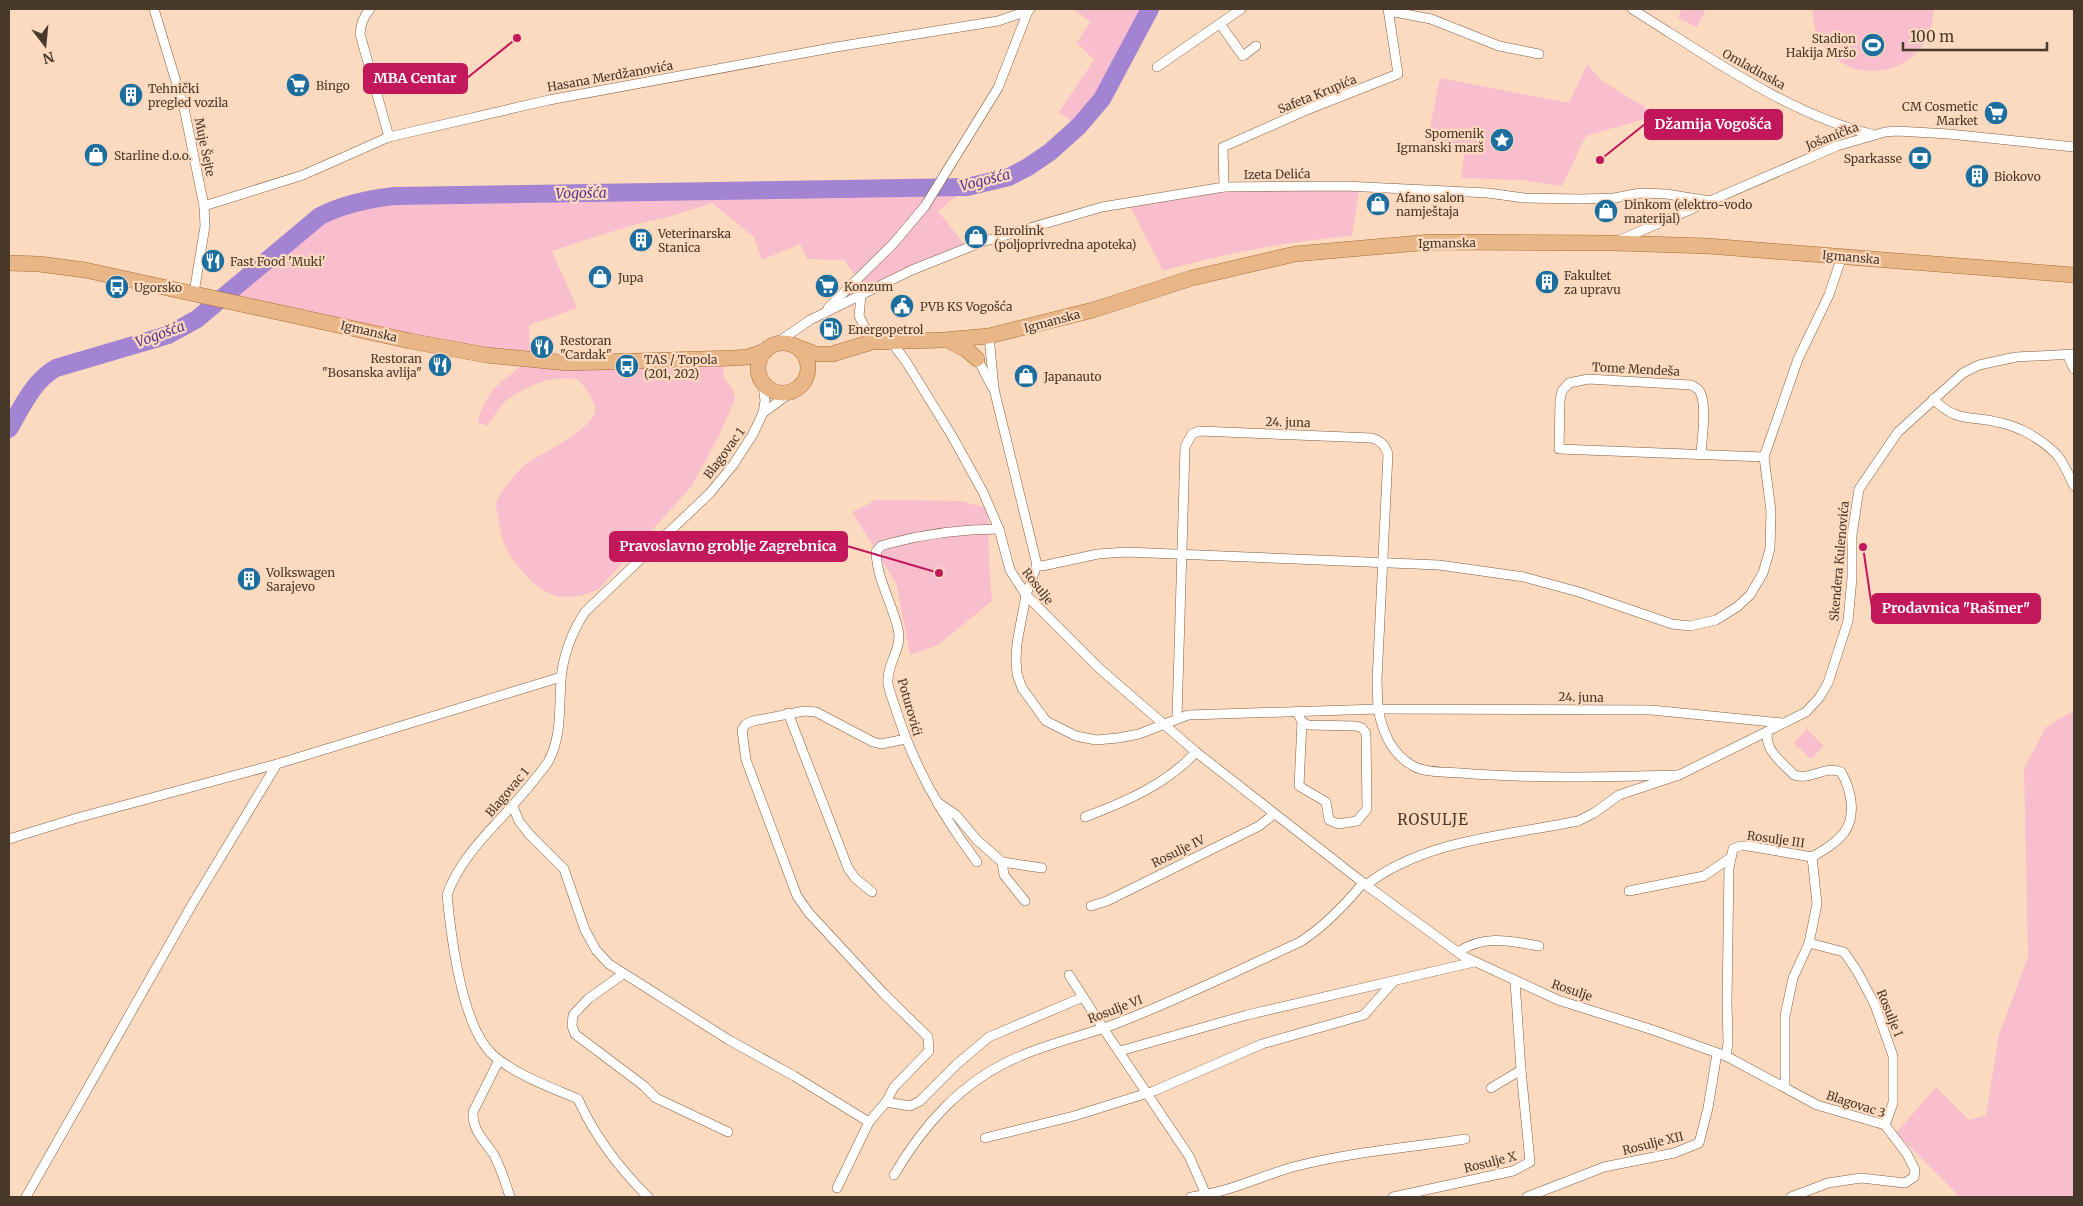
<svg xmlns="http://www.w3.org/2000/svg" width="2083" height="1206" viewBox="0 0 2083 1206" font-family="Merriweather,serif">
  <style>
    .green { fill: #f9bece }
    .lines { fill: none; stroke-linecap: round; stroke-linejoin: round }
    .river { stroke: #a284d2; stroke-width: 18 }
    .minor-casing { stroke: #815e40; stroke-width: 10 }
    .primary-casing { stroke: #a76c33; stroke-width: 16 }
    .minor { stroke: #fff; stroke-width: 9 }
    .primary { stroke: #e9b787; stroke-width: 15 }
    .labels { text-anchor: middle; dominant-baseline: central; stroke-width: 4.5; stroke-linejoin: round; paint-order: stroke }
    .poi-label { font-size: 12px; fill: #49392b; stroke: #fbdabf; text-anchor: start }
    .street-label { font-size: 12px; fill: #49392b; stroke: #fbdabf }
    .water-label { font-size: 14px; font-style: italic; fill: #5f3592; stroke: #fbdabf }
    .quarter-label { font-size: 15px; letter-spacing: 1px; fill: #49392b; stroke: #fbdabf }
    .leader { fill: none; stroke: #c2185b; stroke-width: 2 }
    .callout-dot { fill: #c2185b; stroke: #fbdabf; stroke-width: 2 }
    .callout { fill: #c2185b; stroke: #c2185b; stroke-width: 2 }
    .callout-label { font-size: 14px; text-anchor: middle; font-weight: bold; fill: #fff }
  </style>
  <rect width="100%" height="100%" fill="#fbdabf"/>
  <g class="green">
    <polygon points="1074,9 1150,9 1102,99 1079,126 1059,112 1094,60 1077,43 1090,22"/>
    <polygon points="1682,9 1706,9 1697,27 1678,18"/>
    <path d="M1813 9H1934C1933 18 1932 27 1928 35 1909 81 1841 83 1819 39 1814 30 1813 19 1813 9Z"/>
    <polygon points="1587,64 1602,81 1658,115 1586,136 1562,186 1521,180 1461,178 1464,154 1425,152 1440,78 1569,103"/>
    <path d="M967 187 938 211 967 248 828 311 858 279 844 260 807 259 800 244 762 260 754 237 712 203 668 217 633 225 552 251 577 308 529 325 530 360 722 357 724 378 733 389 735 399 719 436 691 487 599 589C584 596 566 600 551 594 532 587 508 557 502 538 500 531 499 522 498 515 497 512 496 507 496 504 498 493 518 471 526 464 540 454 598 427 595 408 594 398 584 387 578 379 550 376 528 384 506 401 499 407 493 418 487 426L478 422C486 389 503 380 529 361L222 298 320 216C344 204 368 199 394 196Z"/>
    <path d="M1224 187 1359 190 1352 236C1289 241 1224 253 1163 271L1128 202Z"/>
    <polygon points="876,500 960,501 988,508 989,562 992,601 938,645 910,655 896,583 852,512"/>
    <polygon points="2074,711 2074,1197 1957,1197 1956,1193 1896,1133 1936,1087 1969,1120 1986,1115 1999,1035 2028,957 2024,769 2046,727"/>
    <polygon points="1807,729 1824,746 1811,759 1794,743"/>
  </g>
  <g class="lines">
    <path class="river" d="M9 429C22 407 33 381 56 368L168 335 197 319 320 216C344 204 368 199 394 196L967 187 1009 177 1028 167 1050 152 1079 126 1102 99 1150 9"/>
    <g class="minor-casing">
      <g id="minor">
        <polyline points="154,9 184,108 204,206 205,226 194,293"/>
        <path d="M370 9C363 17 361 24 360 34L389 137"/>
        <path d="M1632 9C1705 54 1787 114 1871 134"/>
        <polyline points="1389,11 1431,19 1499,46 1539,54"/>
        <polyline points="1220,24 1243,56 1256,46"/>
        <polyline points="1157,67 1241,9"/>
        <polyline points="1224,187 1223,147 1309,109 1398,74 1388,9"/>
        <polyline points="204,206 303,175 389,137 549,100 836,47 998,21 1028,11 1030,9"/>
        <polyline points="1620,240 1837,146 1885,132 1897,131 1949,134 2074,147"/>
        <polyline points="861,296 859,316 872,342"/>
        <polyline points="828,308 893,244 925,206 998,88 1028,11"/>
        <path d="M989 336 994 389 1037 565 1026 595 1017 643 1016 659 1017 674 1022 688 1046 721 1076 736 1096 740 1118 738 1139 734 1188 715 1378 709C1383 733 1391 753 1413 766 1426 773 1447 772 1461 773 1534 779 1606 777 1679 775"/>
        <polyline points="891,341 907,363 952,436 983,492 999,529 1010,570 1026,595 1100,669 1196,752 1366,885 1463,956 1558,1000 1653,1030 1726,1056 1817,1105 1885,1125 1907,1154 1915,1170 1914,1177 1905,1183 1861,1178 1828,1183 1791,1197"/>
        <polyline points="771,347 810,320 912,270 982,242 1102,207 1224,187 1345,186 1488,193 1524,198 1581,199 1614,198 1640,193 1666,194 1710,201"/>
        <polyline points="2067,354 2074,369"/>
        <polyline points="976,356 992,387"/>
        <path d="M1933 399C1958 423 1967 415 1997 422 2019 426 2042 439 2057 455 2064 463 2069 476 2074 486"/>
        <polyline points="763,413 790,393"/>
        <path d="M1701 454C1702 438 1707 406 1700 392 1698 388 1695 387 1691 385L1588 379 1569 383 1562 391 1560 400 1559 449 1764 457"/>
        <polyline points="1037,565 1042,566 1098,554 1126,552 1439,565 1524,577 1579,592 1672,624 1690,626 1716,620 1737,607 1750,595 1763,573 1770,549 1771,511 1764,457 1798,359 1829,295 1842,256"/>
        <polyline points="1297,712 1302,722 1299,786 1326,802 1329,820 1338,824 1357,821 1367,809 1366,733 1362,728 1356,726 1308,725 1302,722"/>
        <polyline points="788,713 848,868 855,878 872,892"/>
        <path d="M1177 718 1185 447 1192 434 1199 431 1372 438C1381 441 1385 445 1388 454L1377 680 1378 709 1651 710 1782 723"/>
        <polyline points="937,802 956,815 977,840 1002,862 1042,868"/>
        <polyline points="513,807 519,821 529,834 564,869 585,930 596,950 609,964 729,1040 794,1076 869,1122"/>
        <path d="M1085 817C1125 802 1167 784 1196 752"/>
        <polyline points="9,839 77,818 277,764 561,677"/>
        <path d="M977 862C943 817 916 771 898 716 895 706 890 694 888 684 886 664 903 649 898 629 892 603 877 579 876 552L881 546 887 544C924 534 961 529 999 529"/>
        <polyline points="1002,862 1004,875 1025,901"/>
        <path d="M1366 885C1426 839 1506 836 1578 821L1594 813 1619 795 1679 775 1768 731"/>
        <polyline points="1629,891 1704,876 1730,858"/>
        <polyline points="1091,906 1107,901 1259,826 1274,814"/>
        <polyline points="1809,943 1844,952 1857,971 1875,1005 1893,1056 1893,1103 1885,1125"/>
        <path d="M1458 952C1484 934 1511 941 1539 946"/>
        <polyline points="623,974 588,999 573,1015 572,1026 575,1034 644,1086 656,1098 728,1132"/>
        <polyline points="1069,975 1103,1028 1189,1156 1207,1197"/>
        <polyline points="1120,1051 1247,1015 1474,962"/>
        <polyline points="1726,1056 1728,1043 1727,1002 1729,868 1733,849 1740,846 1748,846 1812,857"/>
        <path d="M499 1060 473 1112C472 1132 486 1141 495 1157 501 1169 506 1184 510 1197"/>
        <path d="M1785 1087V1016L1793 978 1809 943 1817 904 1812 857C1824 850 1836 843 1844 833 1857 815 1851 789 1841 772 1824 765 1811 781 1794 775 1783 763 1763 750 1768 731L1806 712 1819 698 1828 683 1848 621 1852 578V535L1859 489 1898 432 1963 373 1979 365 2016 357 2074 354"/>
        <polyline points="1491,1088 1521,1070"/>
        <polyline points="886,1102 894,1087 929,1051 928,1037 884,994 809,913 797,896 746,760 742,730 746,724 753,721 804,711 816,712 873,742 881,744 906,739"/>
        <polyline points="985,1138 1074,1116 1154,1091 1262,1044 1364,1015 1394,981"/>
        <path d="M894 1175C924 1124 962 1081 1018 1057 1049 1043 1083 1036 1115 1024 1178 1000 1239 970 1300 942 1325 926 1344 906 1363 883"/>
        <polyline points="837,1188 869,1122 886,1102 910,1106 920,1101 957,1064 989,1037 1083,997"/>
        <polyline points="26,1197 193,903 277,764"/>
        <path d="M648 1197C619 1168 595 1137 578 1099 552 1088 514 1074 493 1055 462 1027 451 936 447 895 461 852 507 816 534 780 539 774 544 768 548 762 562 737 559 707 561 680 563 655 572 632 585 612L710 493 733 465 753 434 763 413 765 401 763 384"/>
        <path d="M1191 1197C1227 1193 1258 1177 1293 1167 1349 1152 1408 1148 1465 1139"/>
        <polyline points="1393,1197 1513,1171 1530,1162 1521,1070 1515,981"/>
        <polyline points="1527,1197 1604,1167 1674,1153 1699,1143 1708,1108 1717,1053"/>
      </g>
    </g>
    <g class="primary-casing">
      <g id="primary">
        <polyline points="9,263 39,264 85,270 410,341 486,355 568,363 734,358 748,357 765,351"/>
        <polyline points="948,340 967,350 977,359"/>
        <circle cx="783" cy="368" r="25"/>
        <polyline points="797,347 816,354 832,354 872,342 944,340 989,336 1093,310 1192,278 1295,254 1431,242 1614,243 1708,246 2074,275"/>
      </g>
    </g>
    <use href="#minor" class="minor"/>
    <use href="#primary" class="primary"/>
  </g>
  <defs>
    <g id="stadium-disc" transform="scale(1.25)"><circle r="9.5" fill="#1c6e9f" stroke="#fbdabf"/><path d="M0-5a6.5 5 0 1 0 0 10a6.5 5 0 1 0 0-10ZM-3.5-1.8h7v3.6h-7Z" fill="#fff"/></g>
    <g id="supermarket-disc" transform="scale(1.25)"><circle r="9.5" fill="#1c6e9f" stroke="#fbdabf"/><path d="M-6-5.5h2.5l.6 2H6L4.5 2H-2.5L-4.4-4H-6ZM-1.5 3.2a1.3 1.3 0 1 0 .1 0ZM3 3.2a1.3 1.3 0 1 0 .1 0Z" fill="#fff"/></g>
    <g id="building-disc" transform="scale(1.25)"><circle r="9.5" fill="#1c6e9f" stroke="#fbdabf"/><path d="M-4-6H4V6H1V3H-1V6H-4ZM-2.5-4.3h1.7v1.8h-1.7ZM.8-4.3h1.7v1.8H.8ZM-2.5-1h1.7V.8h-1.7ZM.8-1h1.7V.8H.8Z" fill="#fff"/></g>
    <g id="sight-disc" transform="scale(1.25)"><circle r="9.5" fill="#1c6e9f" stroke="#fbdabf"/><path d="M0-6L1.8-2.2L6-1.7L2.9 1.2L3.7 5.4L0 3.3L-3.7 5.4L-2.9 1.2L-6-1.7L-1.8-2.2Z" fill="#fff"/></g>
    <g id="shop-disc" transform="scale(1.25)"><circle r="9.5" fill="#1c6e9f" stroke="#fbdabf"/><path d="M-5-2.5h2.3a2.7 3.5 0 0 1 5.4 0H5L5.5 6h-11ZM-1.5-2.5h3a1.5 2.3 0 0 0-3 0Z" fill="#fff"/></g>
    <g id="bank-disc" transform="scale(1.25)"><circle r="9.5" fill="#1c6e9f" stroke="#fbdabf"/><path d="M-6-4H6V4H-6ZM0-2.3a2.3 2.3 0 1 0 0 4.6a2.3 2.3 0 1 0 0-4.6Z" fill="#fff"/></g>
    <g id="restaurant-disc" transform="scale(1.25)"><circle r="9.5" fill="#1c6e9f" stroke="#fbdabf"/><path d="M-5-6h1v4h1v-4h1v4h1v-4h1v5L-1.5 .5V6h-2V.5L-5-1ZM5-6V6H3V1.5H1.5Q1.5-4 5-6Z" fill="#fff"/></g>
    <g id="bus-disc" transform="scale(1.25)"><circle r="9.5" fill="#1c6e9f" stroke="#fbdabf"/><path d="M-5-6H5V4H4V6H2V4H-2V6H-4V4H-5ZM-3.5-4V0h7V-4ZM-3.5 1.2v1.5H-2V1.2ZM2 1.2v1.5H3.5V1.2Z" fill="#fff"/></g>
    <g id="civic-disc" transform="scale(1.25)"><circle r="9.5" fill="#1c6e9f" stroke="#fbdabf"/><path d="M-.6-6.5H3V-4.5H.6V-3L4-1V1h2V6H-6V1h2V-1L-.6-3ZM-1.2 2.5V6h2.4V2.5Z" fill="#fff"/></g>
    <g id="fuel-disc" transform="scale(1.25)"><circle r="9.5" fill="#1c6e9f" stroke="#fbdabf"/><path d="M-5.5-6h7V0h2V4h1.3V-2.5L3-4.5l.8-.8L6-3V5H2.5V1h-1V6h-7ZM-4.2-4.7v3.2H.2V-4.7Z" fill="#fff"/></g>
  </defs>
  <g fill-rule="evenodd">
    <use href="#stadium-disc" x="1873" y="45"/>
    <use href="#supermarket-disc" x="298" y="85"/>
    <use href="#building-disc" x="131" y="95"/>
    <use href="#supermarket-disc" x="1996" y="113"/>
    <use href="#sight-disc" x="1502" y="140"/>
    <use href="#shop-disc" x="96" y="155"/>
    <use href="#bank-disc" x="1920" y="158"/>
    <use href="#building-disc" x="1977" y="176"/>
    <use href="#shop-disc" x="1378" y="204"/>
    <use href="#shop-disc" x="1606" y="211"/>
    <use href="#shop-disc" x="976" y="237"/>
    <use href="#building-disc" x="641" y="240"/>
    <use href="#restaurant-disc" x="213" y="261"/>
    <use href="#shop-disc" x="600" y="277"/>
    <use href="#building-disc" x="1547" y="282"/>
    <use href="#supermarket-disc" x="827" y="286"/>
    <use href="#bus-disc" x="117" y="287"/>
    <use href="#civic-disc" x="902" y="306"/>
    <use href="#fuel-disc" x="831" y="329"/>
    <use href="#restaurant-disc" x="542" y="347"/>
    <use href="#restaurant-disc" x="440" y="365"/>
    <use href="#bus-disc" x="627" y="366"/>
    <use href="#shop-disc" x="1026" y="376"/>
    <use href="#building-disc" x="249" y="579"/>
  </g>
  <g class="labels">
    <g class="poi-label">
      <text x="1856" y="38" text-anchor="end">Stadion<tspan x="1856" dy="14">Hakija Mršo</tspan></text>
      <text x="316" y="85">Bingo</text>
      <text x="148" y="88">Tehnički<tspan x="148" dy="14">pregled vozila</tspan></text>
      <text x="1978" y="106" text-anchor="end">CM Cosmetic<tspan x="1978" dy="14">Market</tspan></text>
      <text x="1484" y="133" text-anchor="end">Spomenik<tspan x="1484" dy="14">Igmanski marš</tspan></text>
      <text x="114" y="155">Starline d.o.o.</text>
      <text x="1902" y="158" text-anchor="end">Sparkasse</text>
      <text x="1994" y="176">Biokovo</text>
      <text x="1396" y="197">Afano salon<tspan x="1396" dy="14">namještaja</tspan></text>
      <text x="1624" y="204">Dinkom (elektro-vodo<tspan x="1624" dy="14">materijal)</tspan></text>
      <text x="994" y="230">Eurolink<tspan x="994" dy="14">(poljoprivredna apoteka)</tspan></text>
      <text x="658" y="233">Veterinarska<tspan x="658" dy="14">Stanica</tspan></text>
      <text x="230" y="261">Fast Food 'Muki'</text>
      <text x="1564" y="275">Fakultet<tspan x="1564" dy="14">za upravu</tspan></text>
      <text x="618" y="277">Jupa</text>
      <text x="844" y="286">Konzum</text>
      <text x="134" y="287">Ugorsko</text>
      <text x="920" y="306">PVB KS Vogošća</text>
      <text x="848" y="329">Energopetrol</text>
      <text x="560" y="340">Restoran<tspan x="560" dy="14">"Cardak"</tspan></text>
      <text x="422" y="358" text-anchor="end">Restoran<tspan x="422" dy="14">"Bosanska avlija"</tspan></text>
      <text x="644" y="359">TAS / Topola<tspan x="644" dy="14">(201, 202)</tspan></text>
      <text x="1044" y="376">Japanauto</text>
      <text x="266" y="572">Volkswagen<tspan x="266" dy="14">Sarajevo</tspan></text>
    </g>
    <g class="street-label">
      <text transform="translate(1754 69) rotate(29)">Omladinska</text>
      <text transform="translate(610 76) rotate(-10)">Hasana Merdžanovića</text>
      <text transform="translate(1317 94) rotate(-22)">Safeta Krupića</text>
      <text transform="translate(1832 136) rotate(-21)">Jošanička</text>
      <text transform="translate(205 147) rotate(78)">Muje Šejte</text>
      <text transform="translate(1277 174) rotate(-1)">Izeta Delića</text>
      <text transform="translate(1447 243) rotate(-1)">Igmanska</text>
      <text transform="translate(1851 257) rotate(5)">Igmanska</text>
      <text transform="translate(1052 321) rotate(-15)">Igmanska</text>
      <text transform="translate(369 331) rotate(13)">Igmanska</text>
      <text transform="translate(1636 369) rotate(3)">Tome Mendeša</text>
      <text transform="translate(1288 422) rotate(2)">24. juna</text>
      <text transform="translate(724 453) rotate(-54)">Blagovac 1</text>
      <text transform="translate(1839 561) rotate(-85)">Skendera Kulenovića</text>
      <text transform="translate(1038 586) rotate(52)">Rosulje</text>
      <text transform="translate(1581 697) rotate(1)">24. juna</text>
      <text transform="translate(910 707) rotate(74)">Poturovići</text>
      <text transform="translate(507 792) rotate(-50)">Blagovac 1</text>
      <text transform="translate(1776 839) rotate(8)">Rosulje III</text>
      <text transform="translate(1178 851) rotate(-26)">Rosulje IV</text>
      <text transform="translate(1572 990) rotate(19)">Rosulje</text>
      <text transform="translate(1115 1009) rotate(-21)">Rosulje VI</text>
      <text transform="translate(1890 1013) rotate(68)">Rosulje I</text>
      <text transform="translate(1856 1104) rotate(18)">Blagovac 3</text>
      <text transform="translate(1653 1143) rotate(-14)">Rosulje XII</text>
      <text transform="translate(1490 1162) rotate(-14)">Rosulje X</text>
    </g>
    <g class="water-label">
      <text transform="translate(985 180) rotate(-14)">Vogošća</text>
      <text transform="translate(581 193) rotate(-1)">Vogošća</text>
      <text transform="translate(160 334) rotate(-20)">Vogošća</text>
    </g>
    <g class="quarter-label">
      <text x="1433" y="819">ROSULJE</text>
    </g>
  </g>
  <path class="leader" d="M517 38L467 78M1600 160L1645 124M939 573L847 546M1863 547L1872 608"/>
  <g class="callout-dot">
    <circle cx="517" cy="38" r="5"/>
    <circle cx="1600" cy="160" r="5"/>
    <circle cx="939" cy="573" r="5"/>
    <circle cx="1863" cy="547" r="5"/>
  </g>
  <g class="callout">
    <rect x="364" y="64" width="103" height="29" rx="5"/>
    <rect x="1645" y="110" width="137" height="29" rx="5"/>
    <rect x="610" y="532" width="237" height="29" rx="5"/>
    <rect x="1872" y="594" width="168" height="29" rx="5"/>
  </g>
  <g class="callout-label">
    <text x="415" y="83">MBA Centar</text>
    <text x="1713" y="129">Džamija Vogošća</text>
    <text x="728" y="551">Pravoslavno groblje Zagrebnica</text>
    <text x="1956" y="613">Prodavnica "Rašmer"</text>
  </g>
  <rect width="2083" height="1206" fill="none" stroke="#49392b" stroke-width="20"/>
  <g transform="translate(45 45) rotate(164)" stroke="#fbdabf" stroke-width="4" paint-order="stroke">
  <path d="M0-4L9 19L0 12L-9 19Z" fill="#49392b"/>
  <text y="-8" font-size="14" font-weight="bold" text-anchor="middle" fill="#49392b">N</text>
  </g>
  <path d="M1903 42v8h144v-8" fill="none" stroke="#49392b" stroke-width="2.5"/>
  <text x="1910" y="42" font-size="15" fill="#49392b" stroke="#fbdabf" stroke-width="4" paint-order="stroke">100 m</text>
</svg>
